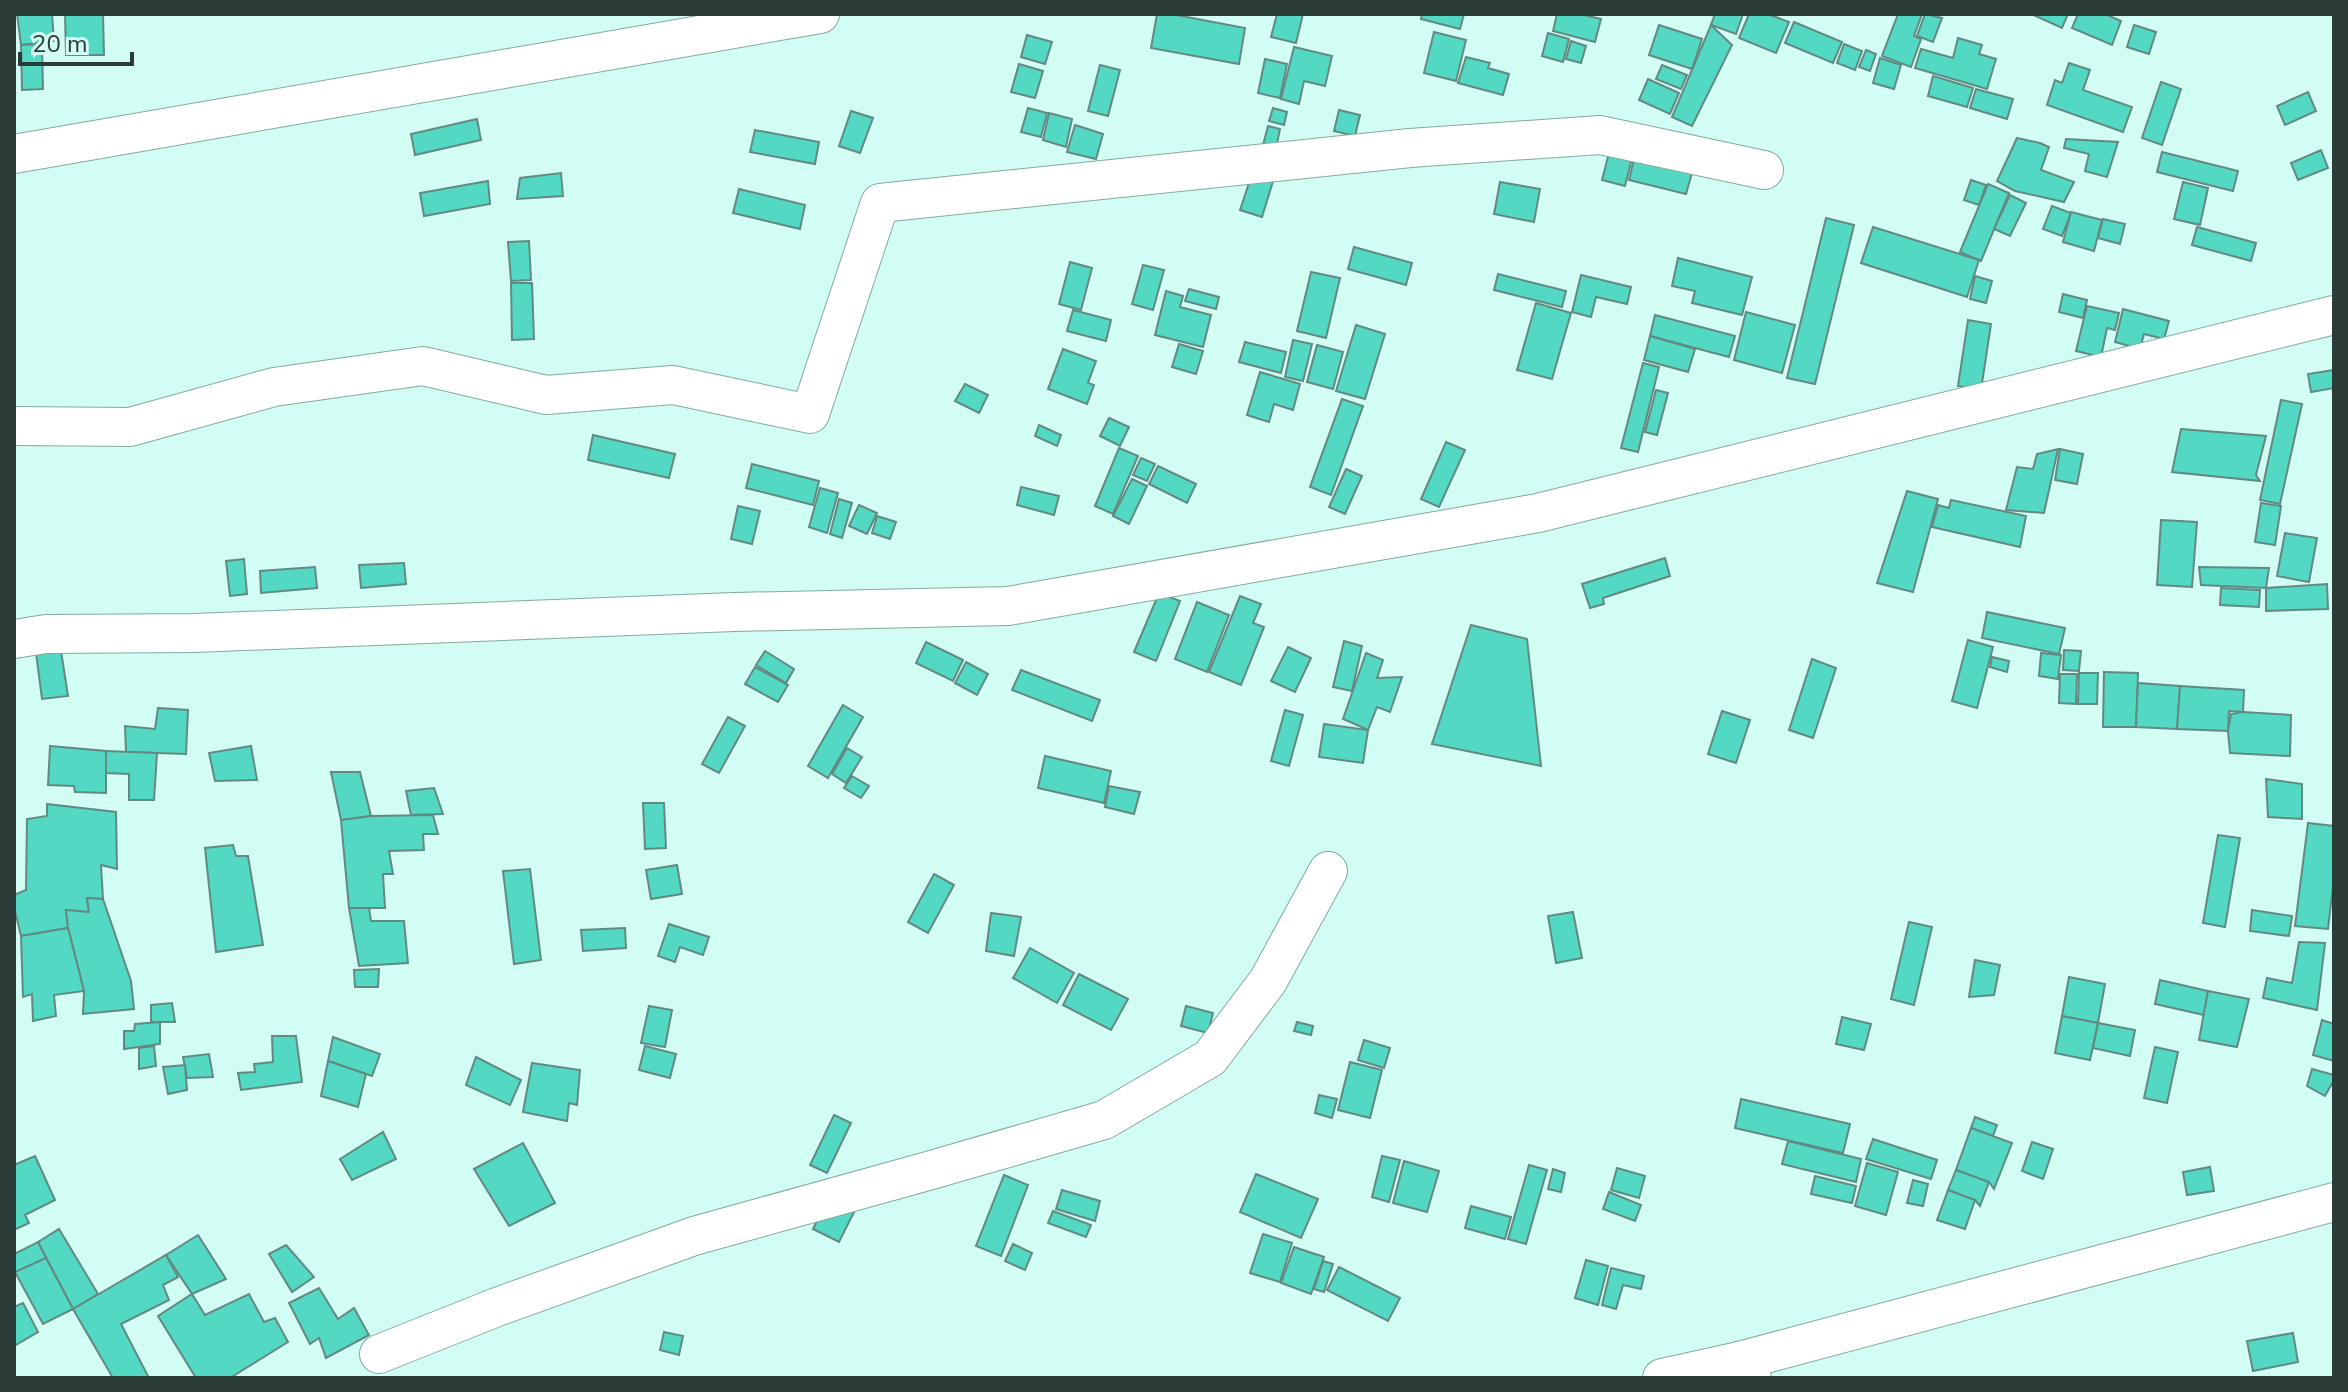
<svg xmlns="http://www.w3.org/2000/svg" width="2348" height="1392" viewBox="0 0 2348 1392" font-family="'Nunito Sans',sans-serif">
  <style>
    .building { fill: #53d8c3; stroke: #628a82; stroke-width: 2 }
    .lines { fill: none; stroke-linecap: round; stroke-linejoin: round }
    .street-casing { stroke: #82aaa2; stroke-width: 40 }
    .street { stroke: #fff; stroke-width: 38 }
  </style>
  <rect width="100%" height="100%" fill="#d2fdf4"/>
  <g class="building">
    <polygon points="17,14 52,14 54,41 21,45"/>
    <polygon points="65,14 103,14 104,55 66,55"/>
    <polygon points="1157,14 1171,14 1245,28 1239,64 1151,48"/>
    <polygon points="1277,14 1303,14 1296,43 1271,37"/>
    <polygon points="1422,14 1464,14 1460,29 1421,19"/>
    <polygon points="1557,14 1580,14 1601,19 1595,42 1553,31"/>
    <polygon points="1715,14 1743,14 1736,34 1711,25"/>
    <polygon points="1749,14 1768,14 1789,22 1776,53 1739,38"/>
    <polygon points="1898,14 1922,14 1914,36 1921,39 1911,67 1882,56"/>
    <polygon points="1925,14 1942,18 1933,42 1917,36"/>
    <polygon points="2031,14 2068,14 2062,28"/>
    <polygon points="2078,14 2105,14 2121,21 2112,45 2072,28"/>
    <polygon points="1794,22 1842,42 1833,63 1785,43"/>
    <polygon points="1659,25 1702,39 1692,69 1649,55"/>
    <polygon points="1711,25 1732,45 1692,126 1672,117"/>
    <polygon points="2134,25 2156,32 2149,54 2127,47"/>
    <polygon points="1434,32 1466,40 1456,81 1424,73"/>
    <polygon points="1548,33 1569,39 1563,62 1542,56"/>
    <polygon points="1027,35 1052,42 1045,64 1021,57"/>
    <polygon points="1958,38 1982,45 1979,54 1996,59 1987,89 1915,68 1921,49 1953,58"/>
    <polygon points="1571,41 1586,46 1581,63 1566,59"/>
    <polygon points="42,44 43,89 22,90 21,45"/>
    <polygon points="1844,44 1862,51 1855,70 1837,63"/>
    <polygon points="1294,47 1332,56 1325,86 1304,81 1299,104 1281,99"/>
    <polygon points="1866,50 1876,54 1870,71 1859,67"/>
    <polygon points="1466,57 1490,63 1488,68 1509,74 1503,95 1458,83"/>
    <polygon points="1880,58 1901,65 1894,89 1873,83"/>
    <polygon points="1265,59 1287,64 1280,98 1258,93"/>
    <polygon points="2069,63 2090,70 2083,90 2132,107 2123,132 2047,105 2055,80 2062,83"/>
    <polygon points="1019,64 1043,71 1035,98 1011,92"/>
    <polygon points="1100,65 1120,70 1108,116 1088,111"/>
    <polygon points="1662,65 1687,75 1681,89 1656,79"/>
    <polygon points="1933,76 1973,88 1967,107 1928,96"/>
    <polygon points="1648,79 1679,93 1670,114 1639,100"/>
    <polygon points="2161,82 2181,89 2162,145 2142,138"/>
    <polygon points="1976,89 2013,99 2007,119 1970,108"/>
    <polygon points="2308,92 2316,111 2285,125 2277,106"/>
    <polygon points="1028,108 1047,113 1041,137 1021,132"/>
    <polygon points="1273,108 1287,112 1284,125 1269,121"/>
    <polygon points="1339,110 1360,115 1355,136 1334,131"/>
    <polygon points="851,111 873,118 860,153 839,146"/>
    <polygon points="1049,113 1072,119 1066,147 1043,140"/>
    <polygon points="477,119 481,140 415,155 411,134"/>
    <polygon points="1075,125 1103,134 1096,159 1067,152"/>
    <polygon points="1268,126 1280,129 1275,153 1262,149"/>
    <polygon points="755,130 819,142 815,164 750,152"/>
    <polygon points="2017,138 2040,143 2049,147 2041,170 2074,182 2064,202 2015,191 1997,181"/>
    <polygon points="2066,139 2118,142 2107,177 2085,171 2089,154 2064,148"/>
    <polygon points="2321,150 2328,168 2298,180 2291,163"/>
    <polygon points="2162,152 2238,171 2233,191 2157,172"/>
    <polygon points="1609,153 1632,158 1625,186 1602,180"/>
    <polygon points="1634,159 1692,173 1686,194 1629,180"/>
    <polygon points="1254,168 1275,175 1262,217 1240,210"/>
    <polygon points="561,173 563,196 517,199 520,178"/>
    <polygon points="1971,180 1986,185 1979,205 1964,200"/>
    <polygon points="488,181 490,204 424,216 420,193"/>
    <polygon points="1500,182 1540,189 1534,222 1494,214"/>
    <polygon points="2183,182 2208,188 2200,225 2174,219"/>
    <polygon points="1988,184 2009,193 1981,261 1960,252"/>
    <polygon points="739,189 805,205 800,229 733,213"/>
    <polygon points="2010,195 2026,203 2010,236 1994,229"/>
    <polygon points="2052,206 2071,213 2062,236 2043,229"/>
    <polygon points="2071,212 2102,220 2094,251 2063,242"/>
    <polygon points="1826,218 1854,225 1815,384 1787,378"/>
    <polygon points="2103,219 2125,224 2120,244 2098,238"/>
    <polygon points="1873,227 1979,260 1967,297 1861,263"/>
    <polygon points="2197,227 2256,243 2251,261 2192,245"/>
    <polygon points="529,241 531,280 511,281 508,242"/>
    <polygon points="1354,247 1412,263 1406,285 1348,269"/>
    <polygon points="1678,258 1752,277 1742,315 1692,303 1695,291 1672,286"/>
    <polygon points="1070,262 1092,268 1081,310 1059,304"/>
    <polygon points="1143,265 1164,270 1153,310 1132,304"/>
    <polygon points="1311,272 1340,278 1326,338 1297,331"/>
    <polygon points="1498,274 1566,291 1562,307 1494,290"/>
    <polygon points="1581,275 1631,287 1627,304 1596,297 1591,317 1572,312"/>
    <polygon points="1975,276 1992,281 1986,303 1970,299"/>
    <polygon points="511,283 532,283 534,339 512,340"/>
    <polygon points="1189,289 1219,297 1216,309 1185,301"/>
    <polygon points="1166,291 1183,296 1180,307 1211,315 1203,347 1155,335"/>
    <polygon points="2063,294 2087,300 2083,318 2059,312"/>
    <polygon points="1536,303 1571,313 1552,379 1517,370"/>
    <polygon points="2087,306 2119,313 2115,330 2107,328 2101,357 2076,351"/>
    <polygon points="2123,309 2169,321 2164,339 2144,334 2140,349 2115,342"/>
    <polygon points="1073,310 1111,320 1106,341 1067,331"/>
    <polygon points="1746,312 1795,325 1782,373 1734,360"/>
    <polygon points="1655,315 1735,336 1729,357 1650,336"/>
    <polygon points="1968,320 1991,324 1981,390 1958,386"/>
    <polygon points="1356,325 1385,334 1365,399 1336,391"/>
    <polygon points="1650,336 1695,349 1688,372 1644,360"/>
    <polygon points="1293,340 1312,344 1303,381 1285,377"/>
    <polygon points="1245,342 1286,352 1281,373 1239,362"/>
    <polygon points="1179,344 1203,351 1196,374 1172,367"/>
    <polygon points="1317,345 1343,352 1333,389 1307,382"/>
    <polygon points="1063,349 1096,361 1088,383 1094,385 1087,404 1048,389"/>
    <polygon points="1643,363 1659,367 1638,452 1621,448"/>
    <polygon points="2334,370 2334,388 2311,392 2308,374"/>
    <polygon points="1260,372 1300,384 1293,410 1274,404 1269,422 1247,415"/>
    <polygon points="965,384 988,395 979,413 955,401"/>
    <polygon points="1656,390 1668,393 1657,435 1645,432"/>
    <polygon points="1342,399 1363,406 1331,495 1310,487"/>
    <polygon points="2281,400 2302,404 2280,504 2260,500"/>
    <polygon points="1109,418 1129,427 1120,446 1100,436"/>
    <polygon points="1039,425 1061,435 1057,446 1035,436"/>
    <polygon points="2181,429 2266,436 2256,475 2260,481 2172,472"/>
    <polygon points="593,435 675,454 669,478 588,460"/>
    <polygon points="1446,442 1465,450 1439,507 1421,499"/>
    <polygon points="1119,448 1138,456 1113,514 1095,506"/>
    <polygon points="2058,449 2044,513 2006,510 2017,467 2033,469 2037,454"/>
    <polygon points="2060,449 2083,454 2077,484 2055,480"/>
    <polygon points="1141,458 1155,464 1147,481 1133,475"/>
    <polygon points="752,464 819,481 813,505 746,488"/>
    <polygon points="1158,466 1196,484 1187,503 1149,484"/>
    <polygon points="1346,469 1362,476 1345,514 1329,507"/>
    <polygon points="1132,479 1147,486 1129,524 1113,516"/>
    <polygon points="1021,487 1059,496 1054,515 1017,505"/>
    <polygon points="820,488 838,493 827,533 809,527"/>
    <polygon points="1907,491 1938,499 1913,592 1877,583"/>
    <polygon points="839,499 852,503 842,538 830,534"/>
    <polygon points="1951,500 2026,516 2020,547 1932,527 1938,505 1949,508"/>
    <polygon points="2261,503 2281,506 2275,545 2255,542"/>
    <polygon points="859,505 877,513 867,534 849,526"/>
    <polygon points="738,506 760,511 752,544 731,539"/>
    <polygon points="877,516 896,522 890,539 872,533"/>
    <polygon points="2161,520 2197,522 2192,587 2157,585"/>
    <polygon points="2285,533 2317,538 2309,582 2277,576"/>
    <polygon points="1665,558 1670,576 1603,598 1604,604 1590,608 1582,584"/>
    <polygon points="244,559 247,594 230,596 226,561"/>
    <polygon points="404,563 406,584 361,588 359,565"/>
    <polygon points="315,567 317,588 261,593 260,571"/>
    <polygon points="2199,567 2269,568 2266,588 2201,585"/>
    <polygon points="2327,584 2328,609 2266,611 2266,588"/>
    <polygon points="2221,588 2260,590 2259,607 2220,605"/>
    <polygon points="1159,593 1180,601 1156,661 1134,652"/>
    <polygon points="1240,596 1261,604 1253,623 1264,627 1241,685 1209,672"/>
    <polygon points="1197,602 1229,615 1207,672 1175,659"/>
    <polygon points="1987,612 2065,628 2059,654 1982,638"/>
    <polygon points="1471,625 1527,639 1541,766 1432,744"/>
    <polygon points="1968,640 1993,647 1977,708 1952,701"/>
    <polygon points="1344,641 1362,646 1352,691 1333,687"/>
    <polygon points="926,642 963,660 953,681 916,663"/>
    <polygon points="1288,647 1311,658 1295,692 1271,681"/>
    <polygon points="2064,650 2081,651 2079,671 2063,670"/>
    <polygon points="61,651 68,696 42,699 36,653"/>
    <polygon points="765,651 794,669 786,683 756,665"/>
    <polygon points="1366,653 1383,660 1377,678 1402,677 1390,712 1377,707 1368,730 1343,719"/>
    <polygon points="2041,653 2061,655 2058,679 2039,676"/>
    <polygon points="1992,657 2009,661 2007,672 1990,667"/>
    <polygon points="1812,659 1836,668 1813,738 1789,730"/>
    <polygon points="966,662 988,674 977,695 955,683"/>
    <polygon points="755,667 788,685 778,702 745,684"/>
    <polygon points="1021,670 1100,700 1092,721 1012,690"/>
    <polygon points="2104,672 2138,673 2136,727 2103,727"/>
    <polygon points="2079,673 2098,673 2097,704 2078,704"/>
    <polygon points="2060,674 2077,674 2076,704 2059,703"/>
    <polygon points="2138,683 2180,686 2177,729 2136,727"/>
    <polygon points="2180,686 2244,690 2243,712 2229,711 2228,731 2177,729"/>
    <polygon points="843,705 863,717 828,778 808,766"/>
    <polygon points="158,708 188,710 186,754 126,752 125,726 155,729"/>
    <polygon points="1285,710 1303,715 1289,766 1271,761"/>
    <polygon points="1722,711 1750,720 1736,763 1708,754"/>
    <polygon points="2243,712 2291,715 2290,756 2230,753 2228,731 2231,714"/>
    <polygon points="728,717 745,726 719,773 702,764"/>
    <polygon points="1324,724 1368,730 1363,763 1319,757"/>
    <polygon points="50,746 106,751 106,793 75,792 74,786 48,785"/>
    <polygon points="251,746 257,780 215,781 209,753"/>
    <polygon points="847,748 862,757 846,783 832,774"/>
    <polygon points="106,751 157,753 154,800 129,800 129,774 106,773"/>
    <polygon points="1045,756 1111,771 1104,803 1038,788"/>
    <polygon points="331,772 360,772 371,816 341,820"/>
    <polygon points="852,776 869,786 861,798 844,788"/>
    <polygon points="2266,779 2302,784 2302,819 2268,817"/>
    <polygon points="1109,786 1140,792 1134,814 1105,807"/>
    <polygon points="434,788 443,814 411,815 406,791"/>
    <polygon points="643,803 664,803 666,848 645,849"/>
    <polygon points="47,804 116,812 117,869 101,865 103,899 87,898 89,912 66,910 68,928 21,936 14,907 14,895 26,890 27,819 47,816"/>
    <polygon points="433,815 438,834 423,834 424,850 389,851 393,874 383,874 385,908 349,908 341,820 371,816"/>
    <polygon points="2308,823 2334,826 2334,878 2328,929 2295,926"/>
    <polygon points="2218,835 2240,838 2225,927 2203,923"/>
    <polygon points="233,845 236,856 248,856 263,945 216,952 205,848"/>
    <polygon points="677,865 682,894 651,899 646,870"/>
    <polygon points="530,869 541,960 514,964 503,871"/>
    <polygon points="934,874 954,885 928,933 908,922"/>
    <polygon points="87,898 103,899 131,981 134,1009 83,1014 84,991 68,928 66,910 89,912"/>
    <polygon points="349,908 369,908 371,921 404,921 408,963 359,966"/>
    <polygon points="2252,910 2292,916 2289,936 2250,931"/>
    <polygon points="1573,912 1582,958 1556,963 1548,916"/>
    <polygon points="991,913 1021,917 1014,956 986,951"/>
    <polygon points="1909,922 1932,927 1914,1005 1891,999"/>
    <polygon points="669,924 709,937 703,955 680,947 675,962 658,956"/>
    <polygon points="68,928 84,991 54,995 56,1016 33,1021 32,994 23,997 21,936"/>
    <polygon points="625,928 626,948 583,951 581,930"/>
    <polygon points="2299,942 2325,943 2317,1010 2263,998 2267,978 2292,983"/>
    <polygon points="1030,948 1074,973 1057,1003 1013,978"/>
    <polygon points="1975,960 2000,965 1994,995 1969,997"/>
    <polygon points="379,969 378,987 355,987 354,970"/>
    <polygon points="1079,974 1128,999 1111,1030 1063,1005"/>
    <polygon points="2069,977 2105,984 2098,1023 2062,1016"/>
    <polygon points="2160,980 2208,991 2204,1015 2155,1004"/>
    <polygon points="2208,991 2249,999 2237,1047 2199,1040"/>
    <polygon points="172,1003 175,1022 151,1022 151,1005"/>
    <polygon points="649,1006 672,1010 665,1047 641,1043"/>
    <polygon points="1186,1006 1213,1013 1208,1033 1181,1026"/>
    <polygon points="2062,1016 2098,1023 2090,1060 2055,1053"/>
    <polygon points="1842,1017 1871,1024 1864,1050 1836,1044"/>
    <polygon points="2322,1020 2334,1024 2334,1061 2313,1055"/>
    <polygon points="160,1022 160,1044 124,1049 124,1031 134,1031 135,1024"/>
    <polygon points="1297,1022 1313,1026 1311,1035 1294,1031"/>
    <polygon points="2098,1023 2135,1030 2130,1056 2093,1048"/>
    <polygon points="272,1036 296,1036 302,1082 241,1090 238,1073 255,1072 254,1064 273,1062"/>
    <polygon points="333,1037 380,1054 372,1076 328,1061"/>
    <polygon points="1364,1040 1390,1048 1384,1068 1358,1060"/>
    <polygon points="154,1046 156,1066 139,1069 139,1048"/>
    <polygon points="645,1046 676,1054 670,1078 639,1070"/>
    <polygon points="2155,1047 2178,1052 2167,1103 2144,1098"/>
    <polygon points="209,1054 213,1077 187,1078 183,1057"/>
    <polygon points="476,1057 521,1080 510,1105 466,1085"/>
    <polygon points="328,1061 366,1074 358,1107 321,1096"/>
    <polygon points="1350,1062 1382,1070 1370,1118 1338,1110"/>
    <polygon points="532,1063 580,1070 577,1105 569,1103 567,1121 523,1112"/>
    <polygon points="185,1065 187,1090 168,1094 163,1067"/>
    <polygon points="2312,1069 2334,1075 2334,1080 2325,1096 2307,1086"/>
    <polygon points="1319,1095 1337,1099 1332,1118 1315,1113"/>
    <polygon points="1741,1099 1850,1124 1843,1153 1735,1128"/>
    <polygon points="834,1115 851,1123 827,1173 810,1165"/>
    <polygon points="1975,1117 1997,1125 1993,1136 1971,1128"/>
    <polygon points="1971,1128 2012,1143 1994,1189 1989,1182 1956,1170"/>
    <polygon points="383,1132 396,1159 352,1180 340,1159"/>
    <polygon points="1873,1139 1937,1160 1931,1179 1866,1159"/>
    <polygon points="1788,1141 1861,1159 1856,1182 1782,1164"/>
    <polygon points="2032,1142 2053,1149 2043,1179 2022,1171"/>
    <polygon points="523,1143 555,1203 509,1226 474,1169"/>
    <polygon points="35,1156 55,1200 25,1215 29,1223 14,1230 14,1165"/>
    <polygon points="1382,1156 1400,1160 1389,1202 1372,1197"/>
    <polygon points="1404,1161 1439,1171 1427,1212 1393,1203"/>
    <polygon points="1867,1163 1898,1172 1886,1215 1855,1206"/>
    <polygon points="1529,1165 1547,1170 1526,1244 1508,1239"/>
    <polygon points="2210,1167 2214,1191 2187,1195 2183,1172"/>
    <polygon points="1617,1168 1645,1176 1639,1198 1611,1190"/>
    <polygon points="1553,1169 1565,1173 1561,1192 1548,1189"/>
    <polygon points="1956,1170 1989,1182 1980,1206 1975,1200 1948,1190"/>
    <polygon points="1256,1174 1318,1199 1301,1238 1240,1212"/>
    <polygon points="1004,1175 1028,1185 1001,1256 976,1246"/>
    <polygon points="1815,1176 1856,1186 1852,1203 1811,1194"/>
    <polygon points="1913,1180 1928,1184 1923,1206 1907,1203"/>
    <polygon points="834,1185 861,1198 839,1242 813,1229"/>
    <polygon points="1062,1190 1100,1201 1095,1221 1056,1209"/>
    <polygon points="1948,1190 1975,1200 1965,1229 1937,1220"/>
    <polygon points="1609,1192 1641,1205 1635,1221 1603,1209"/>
    <polygon points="1471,1206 1511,1217 1505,1239 1465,1228"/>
    <polygon points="1053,1211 1091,1225 1086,1237 1048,1223"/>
    <polygon points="59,1229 98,1294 73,1309 38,1242"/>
    <polygon points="1263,1234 1292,1243 1280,1282 1250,1273"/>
    <polygon points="198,1235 226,1279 192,1294 166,1255"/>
    <polygon points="38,1242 46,1258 14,1273 14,1254"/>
    <polygon points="1013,1244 1032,1253 1025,1270 1005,1261"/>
    <polygon points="286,1245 314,1277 292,1292 269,1254"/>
    <polygon points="1294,1247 1324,1257 1311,1294 1281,1283"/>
    <polygon points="166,1255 178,1277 163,1285 169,1300 121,1324 149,1378 113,1378 73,1309"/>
    <polygon points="46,1258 73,1309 43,1324 15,1272"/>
    <polygon points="1586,1260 1608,1266 1598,1305 1575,1298"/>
    <polygon points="1323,1261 1333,1264 1324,1292 1314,1289"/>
    <polygon points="1339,1267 1400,1298 1388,1321 1327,1290"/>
    <polygon points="1611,1268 1644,1276 1641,1289 1623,1285 1616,1309 1602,1305"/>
    <polygon points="319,1288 338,1319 354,1308 369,1335 326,1358 319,1338 310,1344 289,1303"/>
    <polygon points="192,1294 205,1315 249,1294 264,1322 275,1318 288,1342 230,1378 196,1378 158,1316"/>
    <polygon points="23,1303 38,1332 14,1346 14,1307"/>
    <polygon points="664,1332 683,1336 679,1355 660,1350"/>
    <polygon points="2293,1333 2298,1362 2253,1371 2247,1341"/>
  </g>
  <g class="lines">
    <g class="street-casing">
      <g id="street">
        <polyline points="14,154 820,14"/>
        <polyline points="14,426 130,427 274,387 423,366 546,395 673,385 810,414 880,203 1410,148 1600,135 1764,170"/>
        <polyline points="14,639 46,634 194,633 734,612 1008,606 1538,513 2334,315"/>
        <polyline points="379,1354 497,1307 694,1236 928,1171 1104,1120 1210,1058 1268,981 1328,871"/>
        <polyline points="1739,1361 2334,1202"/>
        <polyline points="1662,1378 1739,1361 1752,1378"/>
      </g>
    </g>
    <use href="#street" class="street"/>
  </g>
  <rect width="2348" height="1392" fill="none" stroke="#2b3c38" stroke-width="32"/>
  <path d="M20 52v12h112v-12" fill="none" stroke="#2b3c38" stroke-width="4"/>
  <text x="32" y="52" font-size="24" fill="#2b3c38" stroke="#d2fdf4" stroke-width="6" paint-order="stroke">20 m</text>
</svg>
